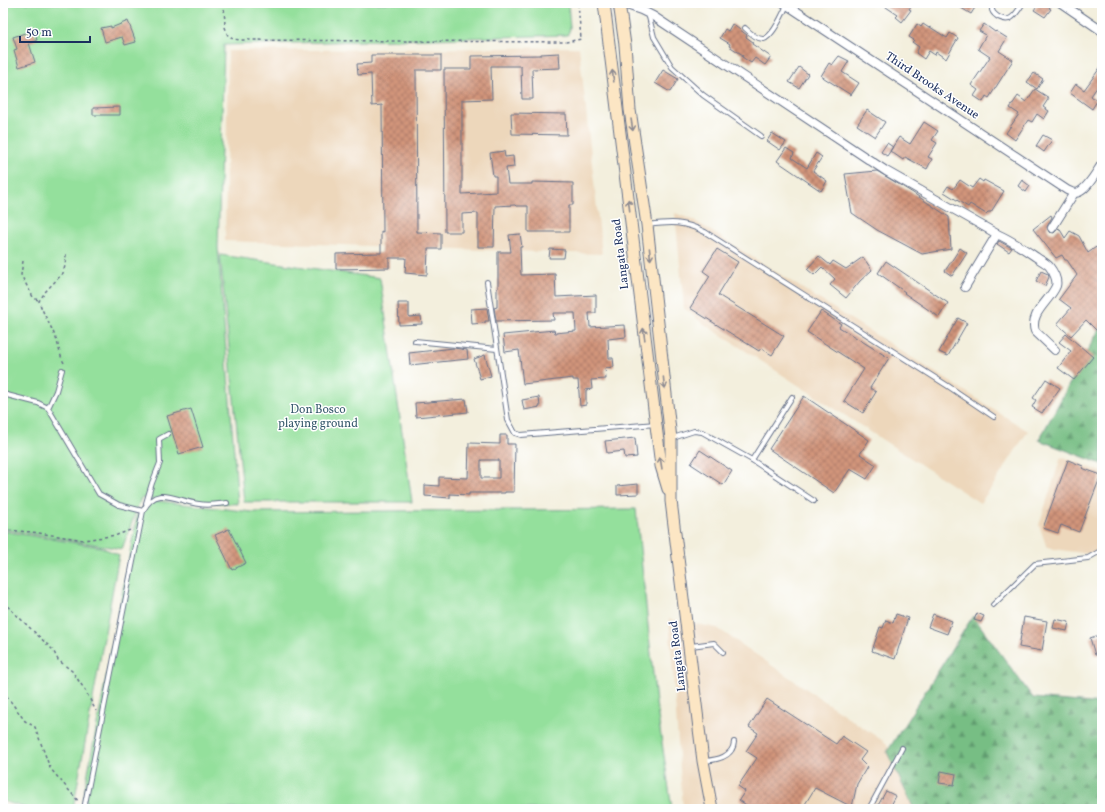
<svg xmlns="http://www.w3.org/2000/svg" width="1105" height="812" viewBox="0 0 1105 812" font-family="Vollkorn,serif">
  <style>
    .built { fill: #edd7bb }
    .green { fill: #94e09c; stroke: #58887d }
    .forest { fill: url(#forest-firs); stroke: #497671 }
    .building { fill: url(#building-cross-hatch); fill-rule: evenodd }
    .lines { fill: none; stroke-linecap: round; stroke-linejoin: round }
    .service-casing { stroke: #67728a; stroke-width: 6 }
    .minor-casing { stroke: #67728a; stroke-width: 10 }
    .secondary-casing { stroke: #67728a; stroke-width: 13 }
    .path { stroke: #67728a; stroke-width: 1.5; stroke-dasharray: 3 3; stroke-linecap: butt }
    .service { stroke: #fff; stroke-width: 4 }
    .minor { stroke: #fff; stroke-width: 8 }
    .secondary { stroke: #fce6c4; stroke-width: 11 }
    .oneway { stroke: #8c8a91 }
    .labels { text-anchor: middle; dominant-baseline: central; stroke-width: 3; stroke-linejoin: round; paint-order: stroke }
    .street-label { font-size: 12px; fill: #1b2f5e; stroke: #fff }
    .park-label { font-size: 12px; fill: #395b6e; stroke: #fff }
  </style>
  <defs>
    <pattern id="forest-firs" width="22" height="20" patternUnits="userSpaceOnUse"><rect width="22" height="20" fill="#77be84"/><path d="M5 1l3.5 6h-7zM16 11l3.5 6h-7z" fill="#619b6f"/></pattern>
    <pattern id="building-cross-hatch" width="8" height="8" patternUnits="userSpaceOnUse"><rect width="8" height="8" fill="#d1947a"/><path d="M0 0l8 8M0 8l8-8" fill="none" stroke="#a97967"/></pattern>
  </defs>
  <rect width="100%" height="100%" fill="#fff"/>
  <filter id="ink" filterUnits="userSpaceOnUse"><feTurbulence type="fractalNoise" baseFrequency=".025" numOctaves="2"/><feDisplacementMap in="SourceGraphic" scale="8" xChannelSelector="R" yChannelSelector="G"/><feConvolveMatrix kernelMatrix="1 2 1 2 8 2 1 2 1" color-interpolation-filters="sRGB"/></filter>
  <filter id="wash" filterUnits="userSpaceOnUse"><feTurbulence type="fractalNoise" baseFrequency=".012" numOctaves="4" result="noise"/><feDisplacementMap in="SourceGraphic" scale="16" xChannelSelector="R" yChannelSelector="G"/><feGaussianBlur stdDeviation="0.9" result="paint"/><feColorMatrix in="noise" values="0 0 0 0 0 0 0 0 0 0 0 0 0 0 0 0 0 1.4 0 .05"/><feComposite in="paint" operator="in"/></filter>
  <g filter="url(#wash)">
    <rect width="100%" height="100%" fill="#f3efdd"/>
    <g class="built">
      <polygon points="579,47 602,254 225,241 228,51"/>
      <polygon points="675,213 695,221 1028,431 994,484 980,503 701,322 684,308"/>
      <polygon points="1061,457 1102,472 1102,556 1047,548 1039,525"/>
      <polygon points="669,619 717,628 886,743 894,755 920,809 683,809"/>
    </g>
    <g class="green">
      <polygon points="3,3 568,3 570,28 568,35 224,45 218,247 238,504 141,498 122,549 3,529"/>
      <polygon points="220,255 380,278 412,502 244,502"/>
      <polygon points="149,500 252,512 636,509 656,703 672,809 81,809 137,515"/>
      <polygon points="3,531 101,547 119,555 73,809 29,809 3,801"/>
    </g>
    <g class="forest">
      <polygon points="1102,324 1102,464 1039,440"/>
      <polygon points="973,616 1033,698 1102,704 1102,809 914,809 887,752"/>
    </g>
    <g id="blocks">
      <g class="building">
        <polygon points="880,3 907,3 911,6 909,9 911,10 902,22 896,17 898,15"/>
        <polygon points="953,3 971,3 976,6 971,14"/>
        <polygon points="1039,3 1053,3 1049,8 1051,9 1045,17 1034,10"/>
        <polygon points="128,21 136,42 125,45 122,37 105,42 101,28 111,26 111,28"/>
        <polygon points="732,24 747,35 746,37 753,42 752,44 771,57 765,65 755,58 751,63 742,57 743,55 729,46 730,44 720,38 725,29 728,31"/>
        <polygon points="917,24 921,27 923,24 929,28 930,27 947,38 950,33 958,38 946,59 936,52 935,55 929,51 924,59 916,53 919,47 912,42 914,40 909,37"/>
        <polygon points="984,24 995,32 996,31 1007,38 999,51 1013,60 989,98 986,96 983,102 974,96 978,90 971,85 990,57 978,49 986,35 979,31"/>
        <polygon points="34,30 37,40 29,43 35,62 19,67 14,50 17,49 13,37"/>
        <polygon points="559,53 560,68 532,69 533,99 522,99 521,66 491,66 492,99 462,100 462,194 496,192 496,176 493,176 490,153 504,151 505,157 513,156 514,167 506,168 508,184 532,184 532,182 573,183 573,205 569,205 569,232 528,232 528,206 516,206 515,205 495,206 494,247 478,247 478,213 462,214 462,232 445,232 444,69 471,69 471,56 541,55 541,54"/>
        <polygon points="371,55 441,55 441,70 416,70 417,232 441,233 441,249 428,249 427,275 405,273 406,258 389,258 389,268 336,269 336,254 381,253 381,231 383,232 382,105 372,106 371,74 358,75 357,64 371,63"/>
        <polygon points="839,56 849,61 842,72 859,83 851,95 821,76 829,63 832,65"/>
        <polygon points="1102,65 1102,80 1091,96 1097,101 1092,109 1070,93 1076,84 1084,90"/>
        <polygon points="799,67 808,74 799,88 789,82"/>
        <polygon points="663,70 678,79 670,92 655,83"/>
        <polygon points="1034,73 1043,79 1037,89 1027,82"/>
        <polygon points="1035,89 1049,98 1043,107 1049,111 1044,119 1037,114 1032,122 1028,120 1015,140 1006,133 1019,114 1010,108 1018,96 1026,102"/>
        <polygon points="120,107 120,115 93,115 93,108"/>
        <polygon points="867,110 885,122 875,137 857,125"/>
        <polygon points="511,113 566,114 567,135 512,134"/>
        <polygon points="924,122 938,131 932,140 937,143 928,157 932,159 927,169 905,157 903,160 890,151 899,137 910,144"/>
        <polygon points="772,133 786,142 780,150 767,141"/>
        <polygon points="1043,135 1052,140 1044,152 1036,146"/>
        <polygon points="887,143 893,147 887,156 881,152"/>
        <polygon points="786,148 794,153 792,158 807,168 816,153 822,157 813,171 827,181 821,191 777,161"/>
        <polygon points="877,171 913,193 949,217 951,249 922,254 877,230 852,213 845,174"/>
        <polygon points="979,179 983,182 984,180 1004,191 991,212 988,212 986,214 970,204 968,207 944,192 948,186 953,189 960,180 972,188"/>
        <polygon points="1022,180 1030,186 1026,192 1018,186"/>
        <polygon points="1051,215 1052,217 1047,227 1049,232 1054,233 1059,228 1065,238 1070,231 1079,236 1088,253 1096,247 1102,256 1102,326 1097,331 1086,320 1071,336 1057,324 1071,308 1059,299 1077,275 1067,260 1065,260 1062,255 1056,258 1033,229"/>
        <polygon points="520,234 522,247 520,247 521,275 555,274 556,297 596,295 596,313 589,313 590,327 625,325 626,337 608,339 609,358 613,358 614,367 605,368 606,379 591,380 592,389 586,390 586,405 580,406 578,380 573,380 573,378 523,384 519,350 505,352 503,335 554,330 555,333 576,331 575,313 553,313 554,320 496,321 494,308 497,307 497,288 498,288 498,252 511,252 509,235"/>
        <polygon points="999,241 1012,248 1009,252 997,244"/>
        <polygon points="960,248 967,253 952,276 945,271"/>
        <polygon points="550,249 565,250 564,258 549,258"/>
        <polygon points="717,249 738,262 718,295 784,336 772,355 761,348 759,351 690,308 710,276 703,271"/>
        <polygon points="819,256 830,265 833,261 846,269 863,257 872,270 860,281 846,298 830,285 835,279 822,267 814,275 807,269"/>
        <polygon points="886,261 948,303 939,317 904,293 905,292 878,273"/>
        <polygon points="1041,271 1048,274 1049,277 1045,286 1036,281"/>
        <polygon points="398,303 409,303 409,317 421,316 422,324 399,325"/>
        <polygon points="487,308 489,321 485,321 485,323 472,324 471,309"/>
        <polygon points="821,311 841,324 839,327 889,358 870,388 876,392 863,413 844,401 864,369 807,332"/>
        <polygon points="958,318 967,323 948,356 939,352"/>
        <polygon points="1066,334 1093,357 1074,380 1058,368 1071,351 1059,342"/>
        <polygon points="454,348 467,350 468,359 410,365 409,353"/>
        <polygon points="485,355 491,376 480,379 474,359"/>
        <polygon points="1046,379 1060,388 1042,413 1032,407 1036,400 1033,398"/>
        <polygon points="804,396 869,440 860,454 876,465 867,479 850,469 834,493 769,449"/>
        <polygon points="539,397 540,407 524,410 522,400"/>
        <polygon points="466,399 468,412 416,417 415,403"/>
        <polygon points="191,409 203,447 179,454 167,416"/>
        <path d="M500 435H507V444H515L514 492H505V493H469V495L450 494V498L425 496V485L439 486V477L468 478 469 443 500 444ZM481 460H499V478H481Z"/>
        <polygon points="635,438 637,457 625,458 624,451 607,453 605,441"/>
        <polygon points="700,450 732,471 723,485 691,464"/>
        <polygon points="1068,460 1083,466 1082,468 1101,475 1079,532 1061,525 1058,533 1043,528"/>
        <polygon points="638,484 638,494 617,495 617,486"/>
        <polygon points="229,529 246,563 232,570 215,535"/>
        <polygon points="977,613 984,616 981,622 974,620"/>
        <polygon points="896,614 908,618 895,659 872,651 880,627 883,628 886,620 893,623"/>
        <polygon points="933,614 952,621 947,634 928,627"/>
        <polygon points="1024,617 1047,621 1042,651 1019,647"/>
        <polygon points="1055,619 1069,622 1067,631 1053,628"/>
        <polygon points="1102,634 1102,654 1095,655 1090,638"/>
        <polygon points="767,699 836,744 842,736 866,752 860,760 867,767 857,784 852,807 815,788 802,809 752,809 739,800 745,791 738,786 757,758 746,751 758,733 749,727"/>
        <polygon points="941,771 956,774 954,785 939,783"/>
        <polygon points="886,791 896,796 889,809 876,809"/>
      </g>
    </g>
  </g>
  <g filter="url(#ink)">
    <use href="#blocks" fill-opacity="0" stroke="#67728a" stroke-width="1"/>
    <g class="lines">
      <g class="service-casing">
        <g id="service">
          <path d="M992 3C992 4 992 8 992 10 994 16 1005 22 1011 18 1016 15 1020 8 1023 3"/>
          <polyline points="648,13 654,37 672,67 703,95 761,136"/>
          <path d="M745 28C749 32 757 40 764 39 773 36 783 14 787 5"/>
          <path d="M648 225C671 222 683 221 705 232L948 386 994 417"/>
          <polyline points="487,282 508,420 515,433 521,435 656,424"/>
          <polyline points="415,341 497,349"/>
          <polyline points="62,370 56,391 48,408 99,494 119,505 143,511"/>
          <polyline points="3,394 38,403 48,408"/>
          <polyline points="673,438 694,431 702,432 752,460 814,501"/>
          <polyline points="752,460 792,397"/>
          <polyline points="146,503 152,483 160,463 159,439 168,434"/>
          <polyline points="993,605 1035,564 1088,558 1102,550"/>
          <polyline points="691,646 714,643 723,652"/>
          <path d="M704 761C717 760 733 757 734 742"/>
          <path d="M84 809 143 511C157 483 177 502 199 504 208 506 218 504 227 503"/>
          <polyline points="869,809 902,748"/>
        </g>
      </g>
      <g class="minor-casing">
        <g id="minor">
          <polyline points="621,3 641,10 653,16 886,171 997,234 965,287"/>
          <path d="M784 3 1067 190C1071 192 1075 194 1079 192 1088 188 1097 171 1102 164"/>
          <polyline points="1061,3 1102,31"/>
          <polyline points="1052,228 1074,193"/>
          <path d="M997 234C1011 240 1024 249 1036 257 1040 260 1046 263 1049 266 1053 271 1058 280 1056 286 1050 301 1029 313 1035 331L1055 350"/>
        </g>
      </g>
      <g class="secondary-casing">
        <g id="secondary">
          <polyline points="604,3 661,466 668,489"/>
          <polyline points="619,3 625,45 630,110 647,225 671,439 671,501 703,761 712,809"/>
        </g>
      </g>
      <g class="path">
        <polyline points="224,3 225,27 228,36 233,39 240,40 566,42 581,39 578,3"/>
        <polyline points="23,261 21,275 33,297 39,301"/>
        <path d="M64 363C59 354 59 345 55 336 50 324 43 314 39 301L46 291 63 273 65 266 66 255"/>
        <polyline points="3,530 32,532 84,540 117,535 133,529"/>
        <polyline points="3,602 53,650 58,660 72,671 85,690 96,711"/>
        <polyline points="3,691 25,721 35,727 50,768 79,802"/>
      </g>
      <use href="#service" class="service"/>
      <use href="#minor" class="minor"/>
      <use href="#secondary" class="secondary"/>
    </g>
    <defs><path id="oneway-shaft" d="M-6 0H5M1.5-3L5.5 0L1.5 3" fill="none" stroke-width="1.6" stroke-linecap="round" stroke-linejoin="round"/></defs>
    <g class="oneway">
      <use href="#oneway-shaft" transform="translate(613 76) rotate(-98)"/>
      <use href="#oneway-shaft" transform="translate(632 125) rotate(81)"/>
      <use href="#oneway-shaft" transform="translate(629 205) rotate(-97)"/>
      <use href="#oneway-shaft" transform="translate(650 254) rotate(84)"/>
      <use href="#oneway-shaft" transform="translate(644 334) rotate(-98)"/>
      <use href="#oneway-shaft" transform="translate(664 383) rotate(84)"/>
      <use href="#oneway-shaft" transform="translate(661 463) rotate(-99)"/>
    </g>
  </g>
  <g class="labels">
    <g class="street-label">
      <text transform="translate(932 86) rotate(34)">Third Brooks Avenue</text>
      <text transform="translate(621 254) rotate(-97)">Langata Road</text>
      <text transform="translate(678 656) rotate(-97)">Langata Road</text>
    </g>
    <g class="park-label">
      <text x="318" y="410">Don Bosco<tspan x="318" dy="14">playing ground</tspan></text>
    </g>
  </g>
  <rect width="1105" height="812" fill="none" stroke="#fff" stroke-width="16"/>
  <path d="M20 36v6h70v-6" fill="none" stroke="#1b2f5e" stroke-width="2"/>
  <text x="26" y="36" font-size="12" fill="#1b2f5e" stroke="#ffffff" stroke-width="3" paint-order="stroke">50 m</text>
</svg>
